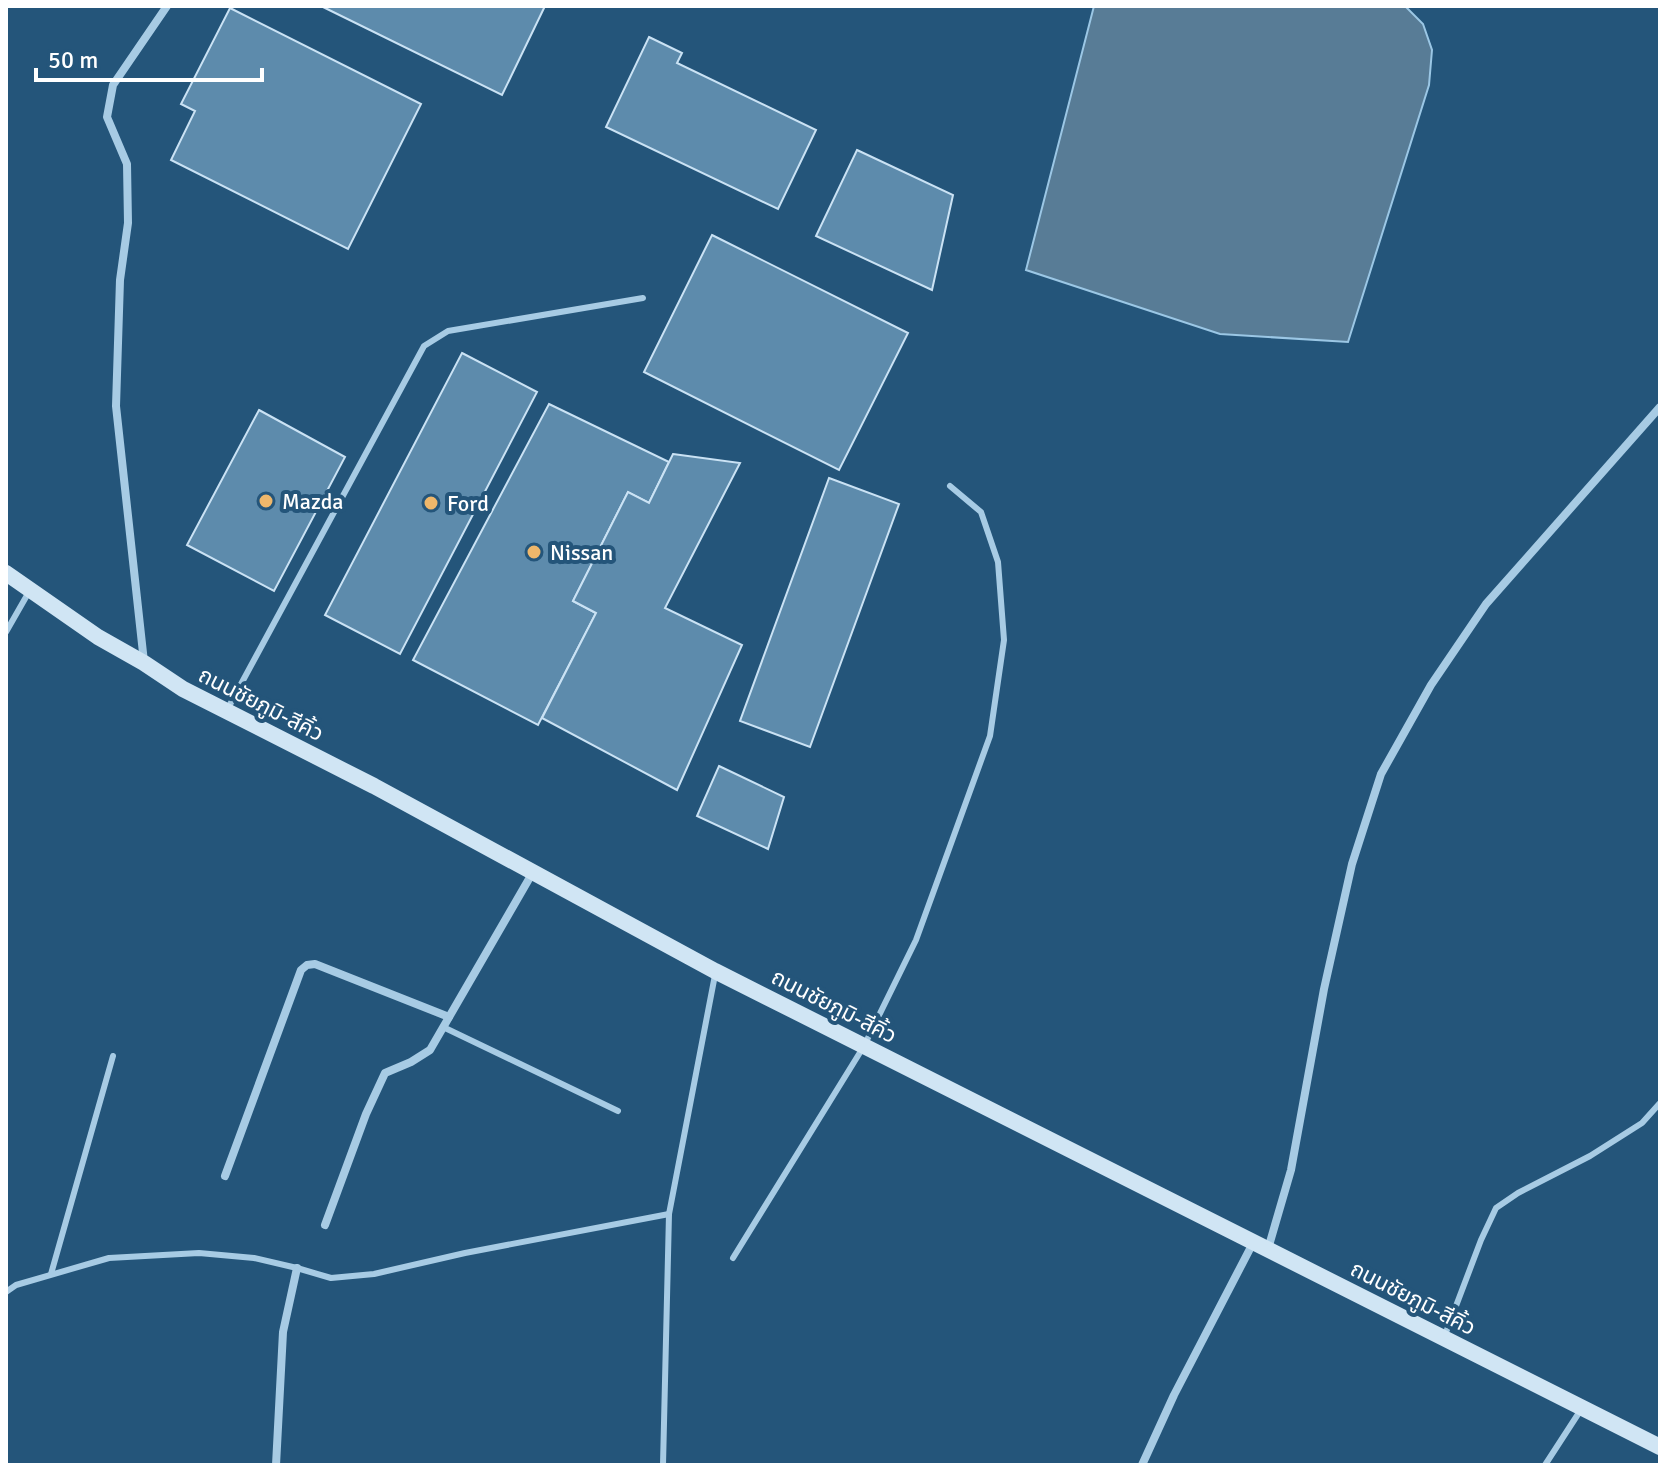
<svg xmlns="http://www.w3.org/2000/svg" width="1666" height="1471" viewBox="0 0 1666 1471" font-family="Signika,'Noto Sans Thai',sans-serif">
  <style>
    .water { fill: #587c96; stroke: #9bc7e5; stroke-width: 2 }
    .building { fill: #5d8bac; stroke: #cae2f4; stroke-width: 2 }
    .lines { fill: none; stroke-linecap: round; stroke-linejoin: round }
    .service { stroke: #a7cbe4; stroke-width: 6 }
    .minor { stroke: #a7cbe4; stroke-width: 8 }
    .secondary { stroke: #d0e5f4; stroke-width: 16 }
    .poi-dot { fill: #eeb76b; stroke: #24557a; stroke-width: 3 }
    .labels { text-anchor: middle; dominant-baseline: central; stroke-width: 8; stroke-linejoin: round; paint-order: stroke }
    .poi-label { font-size: 22px; fill: #fff; stroke: #24557a; text-anchor: start }
    .street-label { font-size: 22px; fill: #fff; stroke: #24557a }
  </style>
  <rect width="100%" height="100%" fill="#24557a"/>
  <polygon class="water" points="1094,6 1405,6 1423,24 1432,50 1429,85 1348,342 1220,334 1026,270"/>
  <g class="building">
    <polygon points="321,6 545,6 502,95"/>
    <polygon points="230,8 421,104 348,249 171,160 195,111 181,104"/>
    <polygon points="649,37 682,53 677,63 816,130 778,209 606,127"/>
    <polygon points="857,150 953,195 932,290 816,236"/>
    <polygon points="712,235 908,333 839,470 644,372"/>
    <polygon points="462,353 537,392 400,654 325,615"/>
    <polygon points="549,404 669,462 649,503 628,492 573,601 596,613 538,725 413,660"/>
    <polygon points="259,410 345,457 274,591 187,545"/>
    <polygon points="673,454 740,463 665,608 742,645 677,790 542,718 596,613 573,601 628,492 649,503"/>
    <polygon points="829,478 899,504 810,747 740,721"/>
    <polygon points="719,766 784,797 768,849 697,816"/>
  </g>
  <g class="lines">
    <g class="service">
      <polyline points="6,632 30,590"/>
      <polyline points="227,710 424,346 448,331 643,298"/>
      <polyline points="443,1027 618,1111"/>
      <polyline points="733,1258 864,1046 916,940 990,736 1004,640 998,562 981,512 950,486"/>
      <polyline points="51,1274 113,1056"/>
      <polyline points="6,1292 16,1285 109,1258 199,1253 254,1258 297,1268 331,1278 374,1274 465,1253 669,1214"/>
      <polyline points="1445,1335 1481,1240 1496,1208 1518,1193 1590,1156 1642,1123 1660,1103"/>
      <polyline points="663,1465 669,1214 715,975"/>
      <polyline points="1545,1465 1582,1408"/>
    </g>
    <g class="minor">
      <polyline points="144,662 116,406 120,280 128,223 127,164 107,117 113,85 167,6"/>
      <polyline points="225,1176 301,970 307,965 315,964 449,1017"/>
      <polyline points="325,1225 366,1114 385,1073 411,1062 430,1050 533,872"/>
      <polyline points="1268,1249 1291,1170 1324,989 1352,864 1381,774 1431,685 1486,604 1660,407"/>
      <polyline points="276,1465 283,1332 297,1268"/>
      <polyline points="1142,1465 1174,1395 1253,1243"/>
    </g>
    <polyline class="secondary" points="6,573 98,637 144,663 183,689 374,786 715,971 1660,1447"/>
  </g>
  <g class="poi-dot">
    <circle cx="266" cy="501" r="8"/>
    <circle cx="431" cy="503" r="8"/>
    <circle cx="534" cy="552" r="8"/>
  </g>
  <g class="labels">
    <g class="poi-label">
      <text x="282" y="501">Mazda</text>
      <text x="447" y="503">Ford</text>
      <text x="550" y="552">Nissan</text>
    </g>
    <g class="street-label">
      <text transform="translate(261 704) rotate(27)">ถนนชัยภูมิ-สีคิ้ว</text>
      <text transform="translate(834 1006) rotate(27)">ถนนชัยภูมิ-สีคิ้ว</text>
      <text transform="translate(1413 1298) rotate(27)">ถนนชัยภูมิ-สีคิ้ว</text>
    </g>
  </g>
  <rect width="1666" height="1471" fill="none" stroke="#ffffff" stroke-width="16"/>
  <path d="M36 68v12h226v-12" fill="none" stroke="#ffffff" stroke-width="4"/>
  <text x="48" y="68" font-size="24" fill="#ffffff" stroke="#24557a" stroke-width="6" paint-order="stroke">50 m</text>
</svg>
